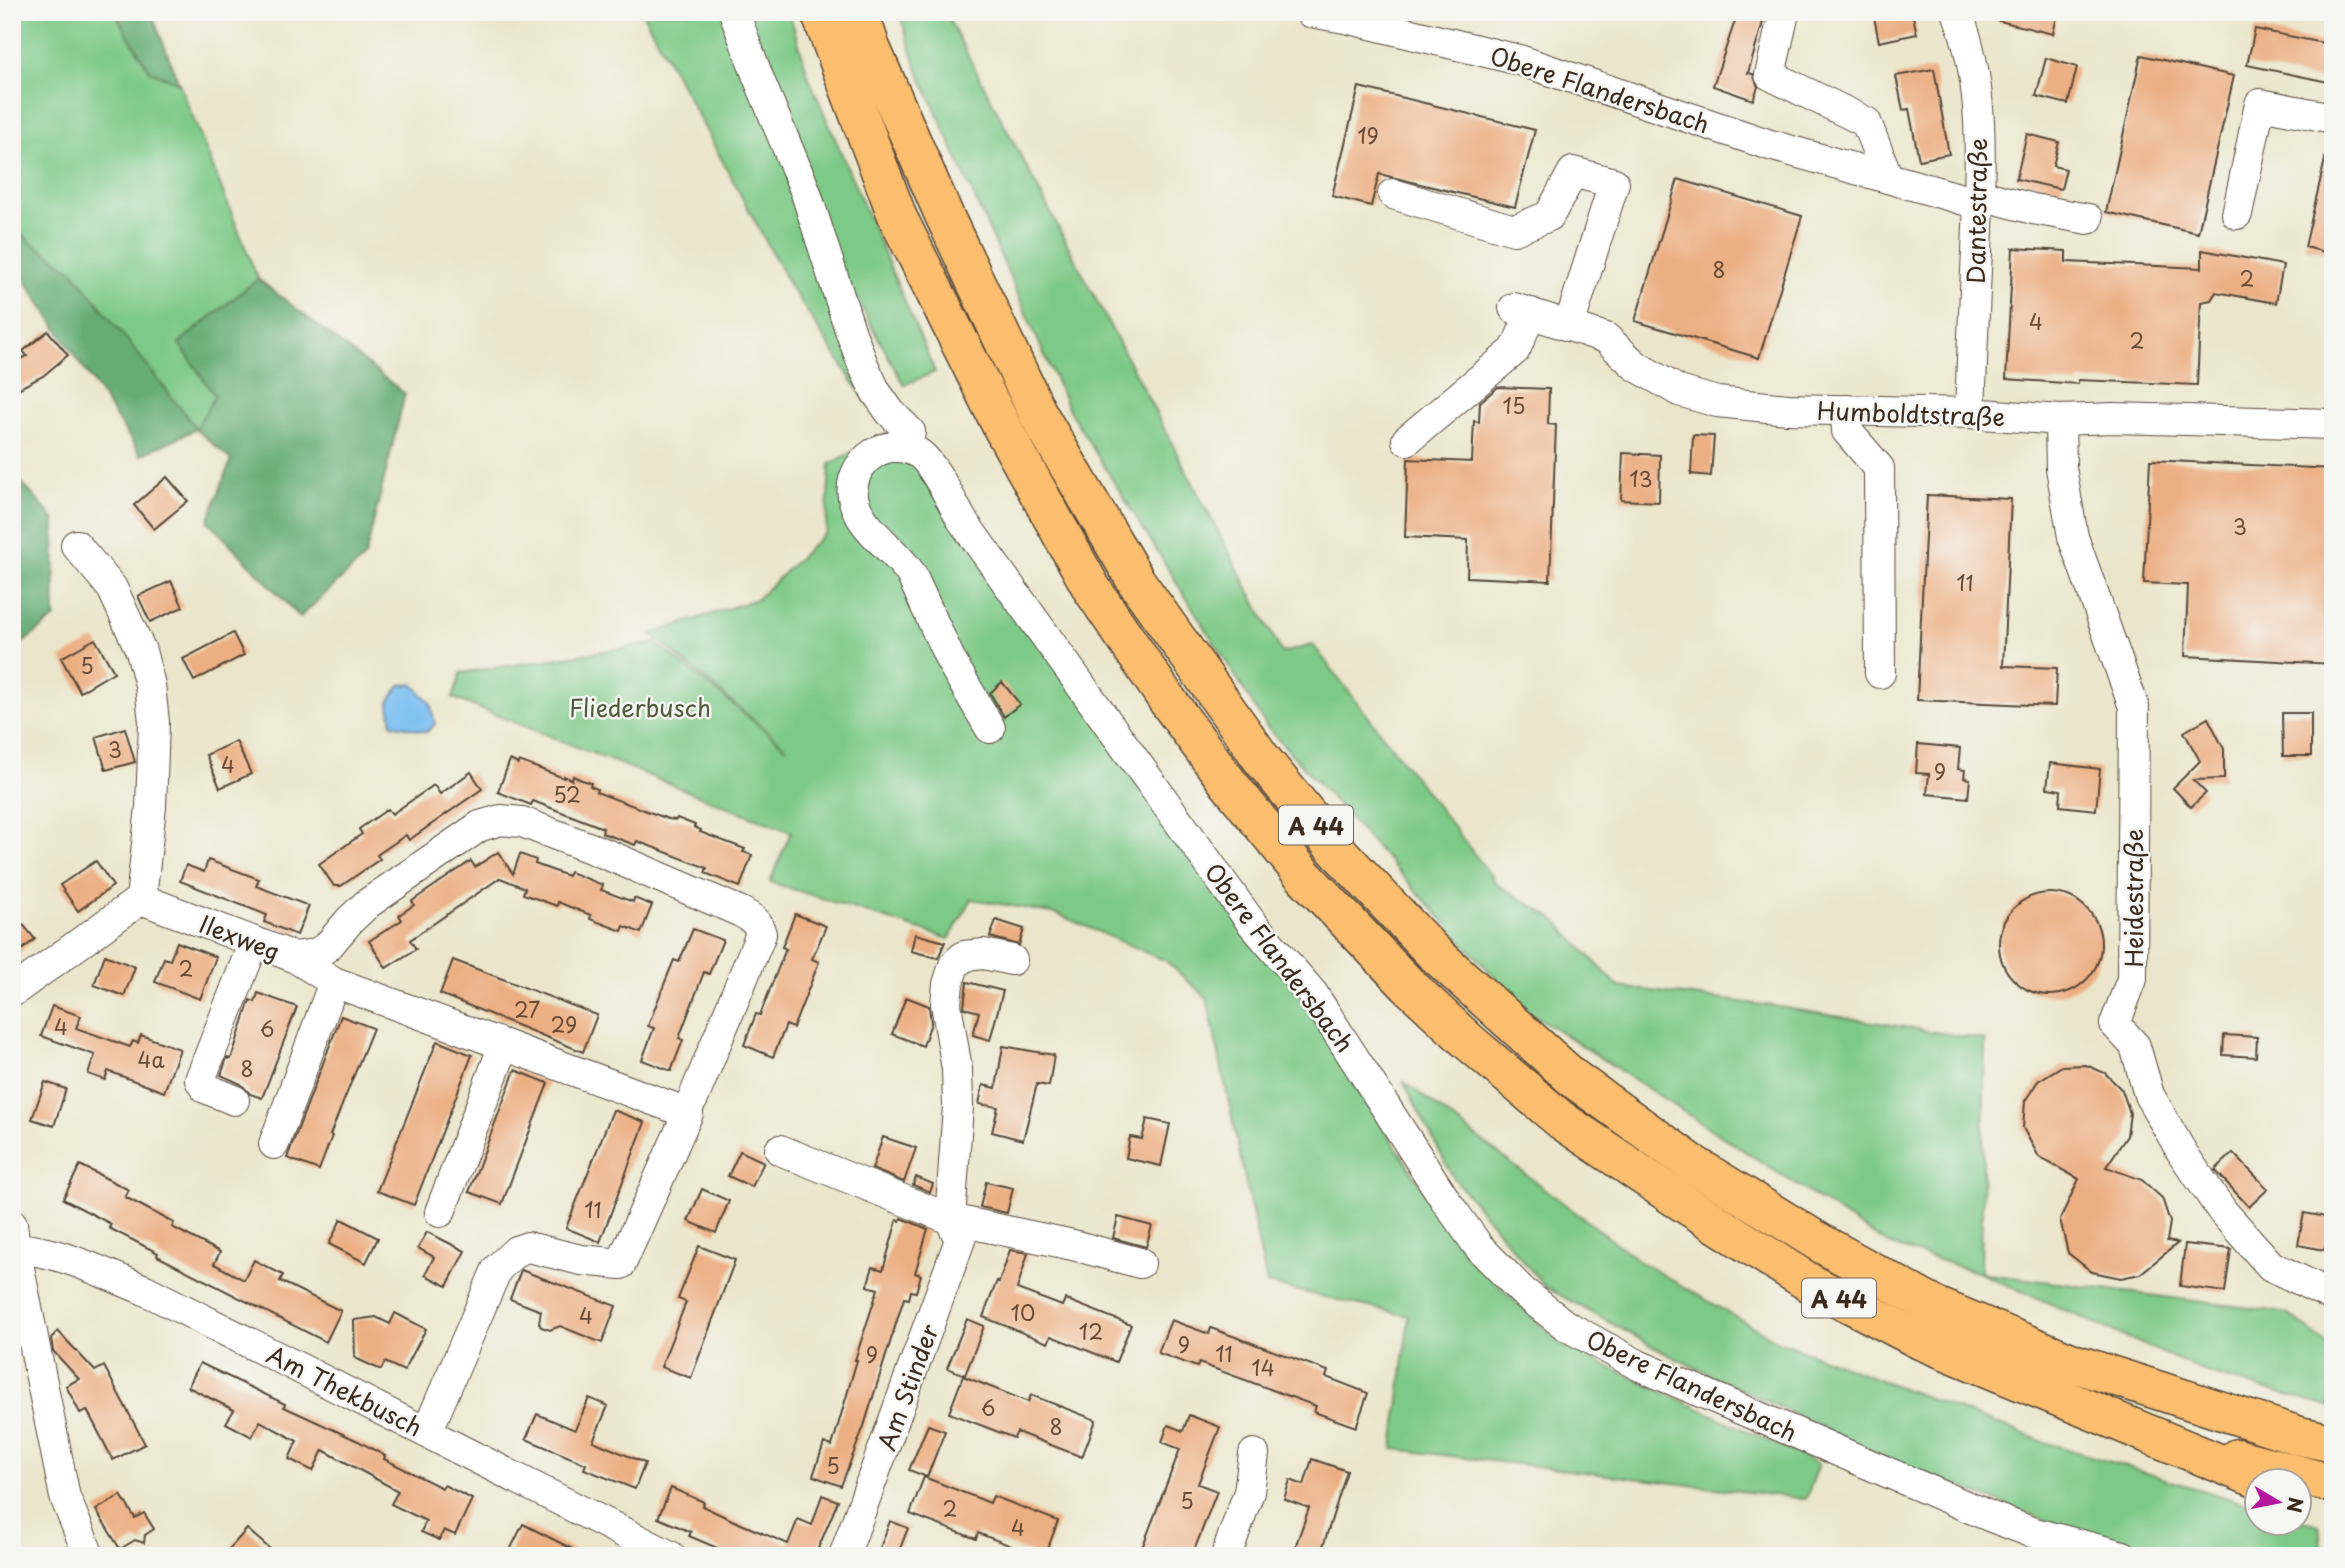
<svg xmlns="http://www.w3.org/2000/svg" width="2345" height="1568" viewBox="0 0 2345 1568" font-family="'Playpen Sans',sans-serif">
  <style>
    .green { fill: #7dc987; stroke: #5c7a52; stroke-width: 2 }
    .forest { fill: #66ad74; stroke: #506c49; stroke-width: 2 }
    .water { fill: #7bbff1; stroke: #5b7488; stroke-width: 2 }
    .building { fill: #ecaf83 }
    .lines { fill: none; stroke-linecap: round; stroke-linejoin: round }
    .minor-casing { stroke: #554638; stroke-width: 32 }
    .highway-casing { stroke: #554638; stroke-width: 41 }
    .minor { stroke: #fff; stroke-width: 30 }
    .highway { stroke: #fbbd6e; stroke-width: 38 }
    .labels { text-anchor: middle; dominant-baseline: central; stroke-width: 5; stroke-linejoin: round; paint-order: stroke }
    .number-label { font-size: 21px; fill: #674b37 }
    .shield { fill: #f6f6f2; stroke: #73675e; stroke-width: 2 }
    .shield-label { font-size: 23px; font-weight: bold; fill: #3b2a1e }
    .street-label { font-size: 24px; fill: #3b2a1e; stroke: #f6f6f2 }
    .park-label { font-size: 24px; fill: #4f5a3e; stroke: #f6f6f2 }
  </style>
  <rect width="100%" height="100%" fill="#f6f6f2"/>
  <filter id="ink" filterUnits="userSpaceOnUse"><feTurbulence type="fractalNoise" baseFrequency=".0143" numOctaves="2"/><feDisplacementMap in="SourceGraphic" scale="14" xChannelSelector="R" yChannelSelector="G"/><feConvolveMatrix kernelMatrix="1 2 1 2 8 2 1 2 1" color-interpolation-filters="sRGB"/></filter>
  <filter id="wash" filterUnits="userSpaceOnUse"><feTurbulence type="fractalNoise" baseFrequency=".00686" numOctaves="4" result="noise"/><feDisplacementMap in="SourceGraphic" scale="28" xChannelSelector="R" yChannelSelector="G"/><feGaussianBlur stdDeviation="1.57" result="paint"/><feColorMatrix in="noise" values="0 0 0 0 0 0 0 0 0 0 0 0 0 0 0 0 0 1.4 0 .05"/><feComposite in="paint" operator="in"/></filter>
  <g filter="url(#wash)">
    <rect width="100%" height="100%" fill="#ebe6cb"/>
    <g class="green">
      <polygon points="12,12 114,12 150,71 179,83 258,279 179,343 215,396 196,429 72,270 32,243 12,226"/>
      <polygon points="642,12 789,12 809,78 935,372 904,385 858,301 807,227 869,406 790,286"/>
      <polygon points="899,12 945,12 1282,653 1313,645 1498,885 1554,919 1619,987 1773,1006 1985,1040 1981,1273 2287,1313 2333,1349 2329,1407 2208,1373 1980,1273 1888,1244 1522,1007 1267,727 1069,410 917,68"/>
      <polygon points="892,431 1301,999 1465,1254 1563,1346 1819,1464 1806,1499 1393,1449 1409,1316 1267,1284 1207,998 1166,961 1057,914 972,899 949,939 770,882 791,832 453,698 461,673 656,643 787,748 651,634 757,599 826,532 830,464"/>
      <polygon points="1403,1081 1642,1263 1778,1341 2044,1442 2257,1507 2258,1522 2300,1522 2300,1519 2319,1525 2322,1556 2189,1556 2057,1524 1893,1461 1671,1356 1545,1287 1453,1177"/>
    </g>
    <g class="forest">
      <polygon points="114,12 151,12 179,83 150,71"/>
      <polygon points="12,226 32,243 72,270 196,428 215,396 179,343 258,279 405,394 365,557 300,617 208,521 231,460 196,429 141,455 17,268 12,270"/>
      <polygon points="12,472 54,519 55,618 12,651"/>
    </g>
    <polygon class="water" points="413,684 430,703 435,724 427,732 392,724 389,702 400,685"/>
    <g id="blocks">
      <g class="building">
        <polygon points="1738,12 1766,12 1748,73 1753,74 1758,87 1753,100 1713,86"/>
        <polygon points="1873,12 1912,12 1917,34 1879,42"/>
        <polygon points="1991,12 2058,12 2053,34 1991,19"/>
        <polygon points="2255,29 2333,45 2333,83 2247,65"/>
        <polygon points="2141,55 2234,76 2198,233 2106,212"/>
        <polygon points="2046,58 2077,67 2068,104 2036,96"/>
        <polygon points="1934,69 1949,154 1919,160 1909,109 1903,110 1896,76"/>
        <polygon points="1359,87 1535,130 1515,207 1379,174 1371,206 1332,196"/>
        <polygon points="2027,134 2059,142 2053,166 2066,169 2061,189 2016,179"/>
        <polygon points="2326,155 2333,156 2333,254 2305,247"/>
        <polygon points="1678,179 1802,216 1759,358 1635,321"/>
        <polygon points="2013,248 2066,251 2066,262 2202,268 2202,250 2283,265 2276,303 2216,292 2211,300 2201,302 2197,385 2078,380 2078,384 2006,379"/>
        <polygon points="48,331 68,355 43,376 12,392 12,363 27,356 23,351"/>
        <polygon points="1498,387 1549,389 1548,424 1556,425 1550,581 1467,577 1468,540 1405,537 1408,459 1472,462 1474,421 1479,422 1480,402"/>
        <polygon points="1693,435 1714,436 1711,476 1691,474"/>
        <polygon points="1623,453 1660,455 1659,502 1621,500"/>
        <polygon points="2150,460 2333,469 2333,664 2185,656 2188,585 2144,583"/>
        <polygon points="167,477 188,501 154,529 134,505"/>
        <polygon points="1927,495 2011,499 2003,666 2057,668 2055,706 1917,700"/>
        <polygon points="171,581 183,607 150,622 138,596"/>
        <polygon points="233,633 244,655 194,681 183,659"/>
        <polygon points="95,639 114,672 80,692 61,658"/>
        <polygon points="1002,682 1020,704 1004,717 990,693"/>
        <polygon points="2282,713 2311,713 2311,756 2283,756"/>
        <polygon points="2208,718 2224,749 2224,779 2193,780 2206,793 2191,807 2173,788 2200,761 2184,732"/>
        <polygon points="125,728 135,762 106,770 96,737"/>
        <polygon points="236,741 251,774 220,788 206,755"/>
        <polygon points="1918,744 1960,748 1958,769 1965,770 1964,778 1970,779 1968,798 1927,794 1929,774 1916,773"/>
        <polygon points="510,760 518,764 519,761 564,778 564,776 572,780 573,776 582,780 591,783 590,786 597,789 596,792 668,819 676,820 677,818 695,825 694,827 701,830 700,832 745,849 743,852 752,855 740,887 705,873 707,868 637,841 635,845 619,839 602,833 603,828 533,801 531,805 498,792"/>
        <polygon points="2050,763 2100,769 2096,810 2060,806 2061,790 2047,788"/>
        <polygon points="471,772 482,789 409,840 406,835 377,855 380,859 341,886 334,886 319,864 362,834 359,829 388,809 392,814 434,785 440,794"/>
        <polygon points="498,852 513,874 520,854 536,860 535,864 568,876 570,872 603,885 601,890 633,902 634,898 652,905 641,933 624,926 622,931 590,919 591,915 575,909 558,902 557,906 523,894 525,888 500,878 410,940 416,949 386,968 369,941 402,920 399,915 414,905 412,901 471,861 475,867"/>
        <polygon points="208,860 259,879 256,886 309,906 297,935 264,922 267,915 180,881 186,865 204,872"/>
        <polygon points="96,861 113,886 78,911 60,885"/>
        <circle cx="2050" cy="944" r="51"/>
        <polygon points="12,911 35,939 12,958"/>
        <polygon points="795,914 826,926 812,959 819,962 793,1028 786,1025 773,1057 744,1045 756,1014 760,1015 779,966 786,949 782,947"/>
        <polygon points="996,920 1024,929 1019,945 990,937"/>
        <polygon points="693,929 723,940 709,974 704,972 679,1038 683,1040 671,1071 642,1060 654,1028 648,1026 663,987 674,960 679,962"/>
        <polygon points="915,934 945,942 938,958 911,951"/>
        <polygon points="177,942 216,957 200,999 155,982 164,958 170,960"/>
        <polygon points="105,955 135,967 124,996 94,985"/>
        <polygon points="453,960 597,1015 583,1052 440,994"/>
        <polygon points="967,982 1003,991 990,1040 973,1035 979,1012 964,1008"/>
        <polygon points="258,993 297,1007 262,1098 250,1094 241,1084 221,1075 227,1058 231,1059 250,1000 255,1002"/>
        <polygon points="906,997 929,1006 931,1023 923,1046 892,1034"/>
        <polygon points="52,1006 81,1016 76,1028 130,1047 133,1041 138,1043 141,1035 180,1049 164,1092 108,1071 105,1080 88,1074 95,1055 41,1036"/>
        <polygon points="341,1016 373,1028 330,1135 332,1136 319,1170 287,1158"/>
        <polygon points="2224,1035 2257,1037 2256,1057 2223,1055"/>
        <polygon points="437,1041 472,1055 414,1205 377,1191"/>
        <polygon points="1003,1046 1054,1055 1049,1086 1037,1084 1023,1140 992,1132 998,1107 979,1104 983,1085 996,1088"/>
        <polygon points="2086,1065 2105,1073 2122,1090 2130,1113 2127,1136 2106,1167 2142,1180 2162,1198 2170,1222 2167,1241 2178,1243 2140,1274 2121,1278 2092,1272 2068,1253 2060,1219 2079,1179 2039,1157 2023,1128 2025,1101 2038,1081 2062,1066"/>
        <polygon points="515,1070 548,1083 502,1204 469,1192"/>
        <polygon points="45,1082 66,1089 54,1126 32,1119"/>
        <polygon points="613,1110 645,1122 600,1242 566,1228"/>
        <polygon points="1147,1119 1170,1124 1161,1166 1126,1158 1130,1137 1142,1139"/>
        <polygon points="883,1137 916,1148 904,1182 872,1169"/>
        <polygon points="740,1151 764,1162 752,1187 728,1176"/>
        <polygon points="2233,1153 2268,1189 2249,1207 2215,1170"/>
        <polygon points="80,1165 129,1190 125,1197 174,1223 172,1227 220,1252 214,1264 244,1280 254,1260 283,1275 280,1281 341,1311 326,1342 157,1256 158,1253 109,1228 111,1224 63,1199"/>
        <polygon points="916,1177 933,1184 930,1192 913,1185"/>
        <polygon points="986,1182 1013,1188 1007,1213 980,1207"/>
        <polygon points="702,1189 729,1201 716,1233 688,1221"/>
        <polygon points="2304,1213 2332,1218 2325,1250 2298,1245"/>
        <polygon points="1118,1217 1152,1226 1146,1247 1113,1238"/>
        <polygon points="901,1218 928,1229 915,1273 921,1275 916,1292 911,1291 909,1299 904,1298 864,1426 841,1486 813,1476 824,1443 832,1446 857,1360 855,1360 878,1289 867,1286 873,1267 883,1270 897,1220 900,1221"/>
        <polygon points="341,1219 378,1238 366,1263 329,1244"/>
        <polygon points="427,1232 465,1251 447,1286 425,1275 434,1257 418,1248"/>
        <polygon points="2185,1244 2231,1249 2225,1292 2180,1286"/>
        <polygon points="699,1246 735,1260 691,1378 661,1367 686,1302 678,1299"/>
        <polygon points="1010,1250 1028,1253 1017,1289 1062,1306 1065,1299 1131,1325 1116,1362 1051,1336 1048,1343 983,1317 997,1281 999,1282"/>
        <polygon points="521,1270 616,1306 602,1343 560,1326 550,1330 541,1327 539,1323 541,1311 510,1299"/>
        <polygon points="395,1313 426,1329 404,1371 385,1362 381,1370 355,1358 354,1320 376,1317 390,1324"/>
        <polygon points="967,1319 984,1326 965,1375 947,1368"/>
        <polygon points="1171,1320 1209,1334 1211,1328 1328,1371 1326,1377 1368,1393 1356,1427 1314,1412 1316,1406 1199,1363 1197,1367 1158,1353"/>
        <polygon points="58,1331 95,1371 104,1366 145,1444 113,1460 87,1410 80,1413 66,1386 79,1379 53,1351 51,1338"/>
        <polygon points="200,1363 285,1404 284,1407 358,1441 385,1456 384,1459 442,1488 444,1485 472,1499 455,1535 444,1530 439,1540 421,1532 426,1521 391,1504 398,1491 323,1450 313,1471 289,1459 297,1441 260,1421 252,1437 226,1423 234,1410 188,1387"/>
        <polygon points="963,1376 1028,1402 1031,1395 1096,1420 1082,1457 1017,1432 1014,1438 949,1413"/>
        <polygon points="589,1398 608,1406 593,1441 645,1463 635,1489 584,1469 586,1464 526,1439 537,1414 575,1430"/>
        <polygon points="1189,1415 1220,1427 1198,1484 1217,1491 1192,1556 1139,1556 1180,1449 1162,1442 1168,1425 1183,1431"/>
        <polygon points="928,1425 945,1431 927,1477 909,1470"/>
        <polygon points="1312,1459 1347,1471 1320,1556 1292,1556 1309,1508 1284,1499 1290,1480 1304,1485"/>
        <polygon points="924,1477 990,1503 993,1496 1058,1521 1045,1556 1037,1556 978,1533 976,1539 910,1514"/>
        <polygon points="671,1488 704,1502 702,1506 734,1521 788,1544 798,1519 812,1525 822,1495 838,1501 815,1556 718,1556 722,1550 689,1536 691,1532 658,1518"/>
        <polygon points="121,1495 135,1518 144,1513 154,1529 145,1535 144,1543 135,1540 120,1549 96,1510"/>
        <polygon points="890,1521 908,1528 897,1556 877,1556"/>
        <polygon points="523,1524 586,1556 521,1556 510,1550"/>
        <polygon points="247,1529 278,1556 223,1556"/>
      </g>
    </g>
  </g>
  <g filter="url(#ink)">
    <use href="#blocks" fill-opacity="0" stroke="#554638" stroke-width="2"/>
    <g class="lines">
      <g class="minor-casing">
        <g id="minor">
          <polyline points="734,12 758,77 805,190 851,333 864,367 876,392 890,412 910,432 907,448"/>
          <polyline points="1310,12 1345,18 1519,60 1770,145 1888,178"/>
          <path d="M1957 12C1987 86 1980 173 1977 252 1974 305 1972 359 1970 413"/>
          <polyline points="1784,13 1770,75 1866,122 1888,178 1979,204"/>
          <polyline points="1393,194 1514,230 1549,216 1573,172 1614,183 1569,326"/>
          <polyline points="1978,194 2033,209 2088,219"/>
          <polyline points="2237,214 2260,104 2333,118"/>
          <polyline points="1514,308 1606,338 1636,366 1679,391 1717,402 1788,409 1970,413 2060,420 2113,418 2333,424"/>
          <polyline points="1846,410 1847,431 1879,468 1880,673"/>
          <polyline points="2060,420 2061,468 2073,537 2134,707 2132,979 2115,1024 2135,1046 2149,1095 2183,1154 2223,1212 2271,1266 2333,1296"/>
          <polyline points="1407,440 1515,350 1531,313"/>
          <path d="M990 728 951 661 911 574C896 551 866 532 856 507 840 469 883 432 918 453 932 461 953 504 962 520L1251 922 1313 994 1446 1201 1479 1247 1522 1291 1565 1325 1638 1365 1989 1516 2031 1532 2123 1556"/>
          <polyline points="141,899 294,957 334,982 688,1113 621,1264 581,1260 528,1247 516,1251 497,1269 427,1432"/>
          <path d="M294 957 315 954 327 947 350 920 367 904 480 826 501 820 522 822 606 854 741 912C752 918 758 922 761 934L693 1099"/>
          <polyline points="12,992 141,899 151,807 154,722 150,685 141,651 112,588 76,545"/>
          <polyline points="234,1100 205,1088 200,1080 254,942"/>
          <polyline points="274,1144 334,982"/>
          <polyline points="780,1150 950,1219 1073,1245 1140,1263"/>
          <polyline points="440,1212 504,1045"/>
          <polyline points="12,1224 15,1248 65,1497 89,1556"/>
          <path d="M12 1248C60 1250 102 1273 145 1290L670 1556"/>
          <polyline points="844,1556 960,1240 950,1219 958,1106 957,1069 946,1004 948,984 954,965 964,956 984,954 1012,960"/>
          <polyline points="1226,1556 1249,1492 1254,1454"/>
        </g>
      </g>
      <g class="highway-casing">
        <g id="highway">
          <polyline points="820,12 898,218 1003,429 1092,589 1168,701 1229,784 1304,876 1408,985 1468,1041 1561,1120 1676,1198 1810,1283 1920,1340 2260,1480"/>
          <polyline points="859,12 871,48 944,215 1038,414 1136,581 1261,758 1332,845 1433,952 1574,1079 1694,1165 1822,1244 1933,1305 2073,1363 2300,1436 2333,1443"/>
          <polyline points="2237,1458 2333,1484"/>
        </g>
      </g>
      <use href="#minor" class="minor"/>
      <use href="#highway" class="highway"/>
    </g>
  </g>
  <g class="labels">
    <g class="number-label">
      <text x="1368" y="135">19</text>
      <text x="1719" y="269">8</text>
      <text x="2247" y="278">2</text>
      <text x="2036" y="321">4</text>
      <text x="2137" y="340">2</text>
      <text x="1514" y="405">15</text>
      <text x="1641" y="478">13</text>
      <text x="2240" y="526">3</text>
      <text x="1965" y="582">11</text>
      <text x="87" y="665">5</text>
      <text x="115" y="749">3</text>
      <text x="228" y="764">4</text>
      <text x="1940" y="771">9</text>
      <text x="567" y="794">52</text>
      <text x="186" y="968">2</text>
      <text x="527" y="1009">27</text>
      <text x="564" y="1024">29</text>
      <text x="61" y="1026">4</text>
      <text x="267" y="1028">6</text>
      <text x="151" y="1059">4a</text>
      <text x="247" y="1068">8</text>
      <text x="593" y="1209">11</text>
      <text x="1023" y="1312">10</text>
      <text x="586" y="1315">4</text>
      <text x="1091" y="1331">12</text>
      <text x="1184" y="1344">9</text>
      <text x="1224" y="1353">11</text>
      <text x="872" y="1354">9</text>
      <text x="1263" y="1367">14</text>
      <text x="988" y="1407">6</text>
      <text x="1056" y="1426">8</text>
      <text x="833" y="1465">5</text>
      <text x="1187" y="1500">5</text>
      <text x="950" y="1508">2</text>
      <text x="1018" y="1527">4</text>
    </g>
    <g class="shield">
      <rect x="1279" y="805.5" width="74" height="39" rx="5"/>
      <rect x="1802" y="1278.5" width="74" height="39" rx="5"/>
    </g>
    <g class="shield-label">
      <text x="1316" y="825">A 44</text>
      <text x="1839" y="1298">A 44</text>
    </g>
    <g class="street-label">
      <text transform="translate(1600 89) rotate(18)">Obere Flandersbach</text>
      <text transform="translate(1976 211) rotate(-89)">Dantestraße</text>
      <text transform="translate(1911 413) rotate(2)">Humboldtstraße</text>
      <text transform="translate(2133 898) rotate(-90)">Heidestraße</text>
      <text transform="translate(240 937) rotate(21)">Ilexweg</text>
      <text transform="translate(1280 957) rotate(53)">Obere Flandersbach</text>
      <text transform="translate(1692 1385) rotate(25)">Obere Flandersbach</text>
      <text transform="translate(907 1387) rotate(-70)">Am Stinder</text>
      <text transform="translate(345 1390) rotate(27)">Am Thekbusch</text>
    </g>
    <g class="park-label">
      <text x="640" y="707">Fliederbusch</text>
    </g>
  </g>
  <rect width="2345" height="1568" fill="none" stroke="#f6f6f2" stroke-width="42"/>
  <g transform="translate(2278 1502) rotate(100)"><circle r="33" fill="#f6f6f2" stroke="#aba49d" stroke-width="2"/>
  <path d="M0-5L12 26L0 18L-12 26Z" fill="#b5179e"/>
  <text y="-10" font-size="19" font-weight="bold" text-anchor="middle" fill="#3b2a1e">N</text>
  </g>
</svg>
